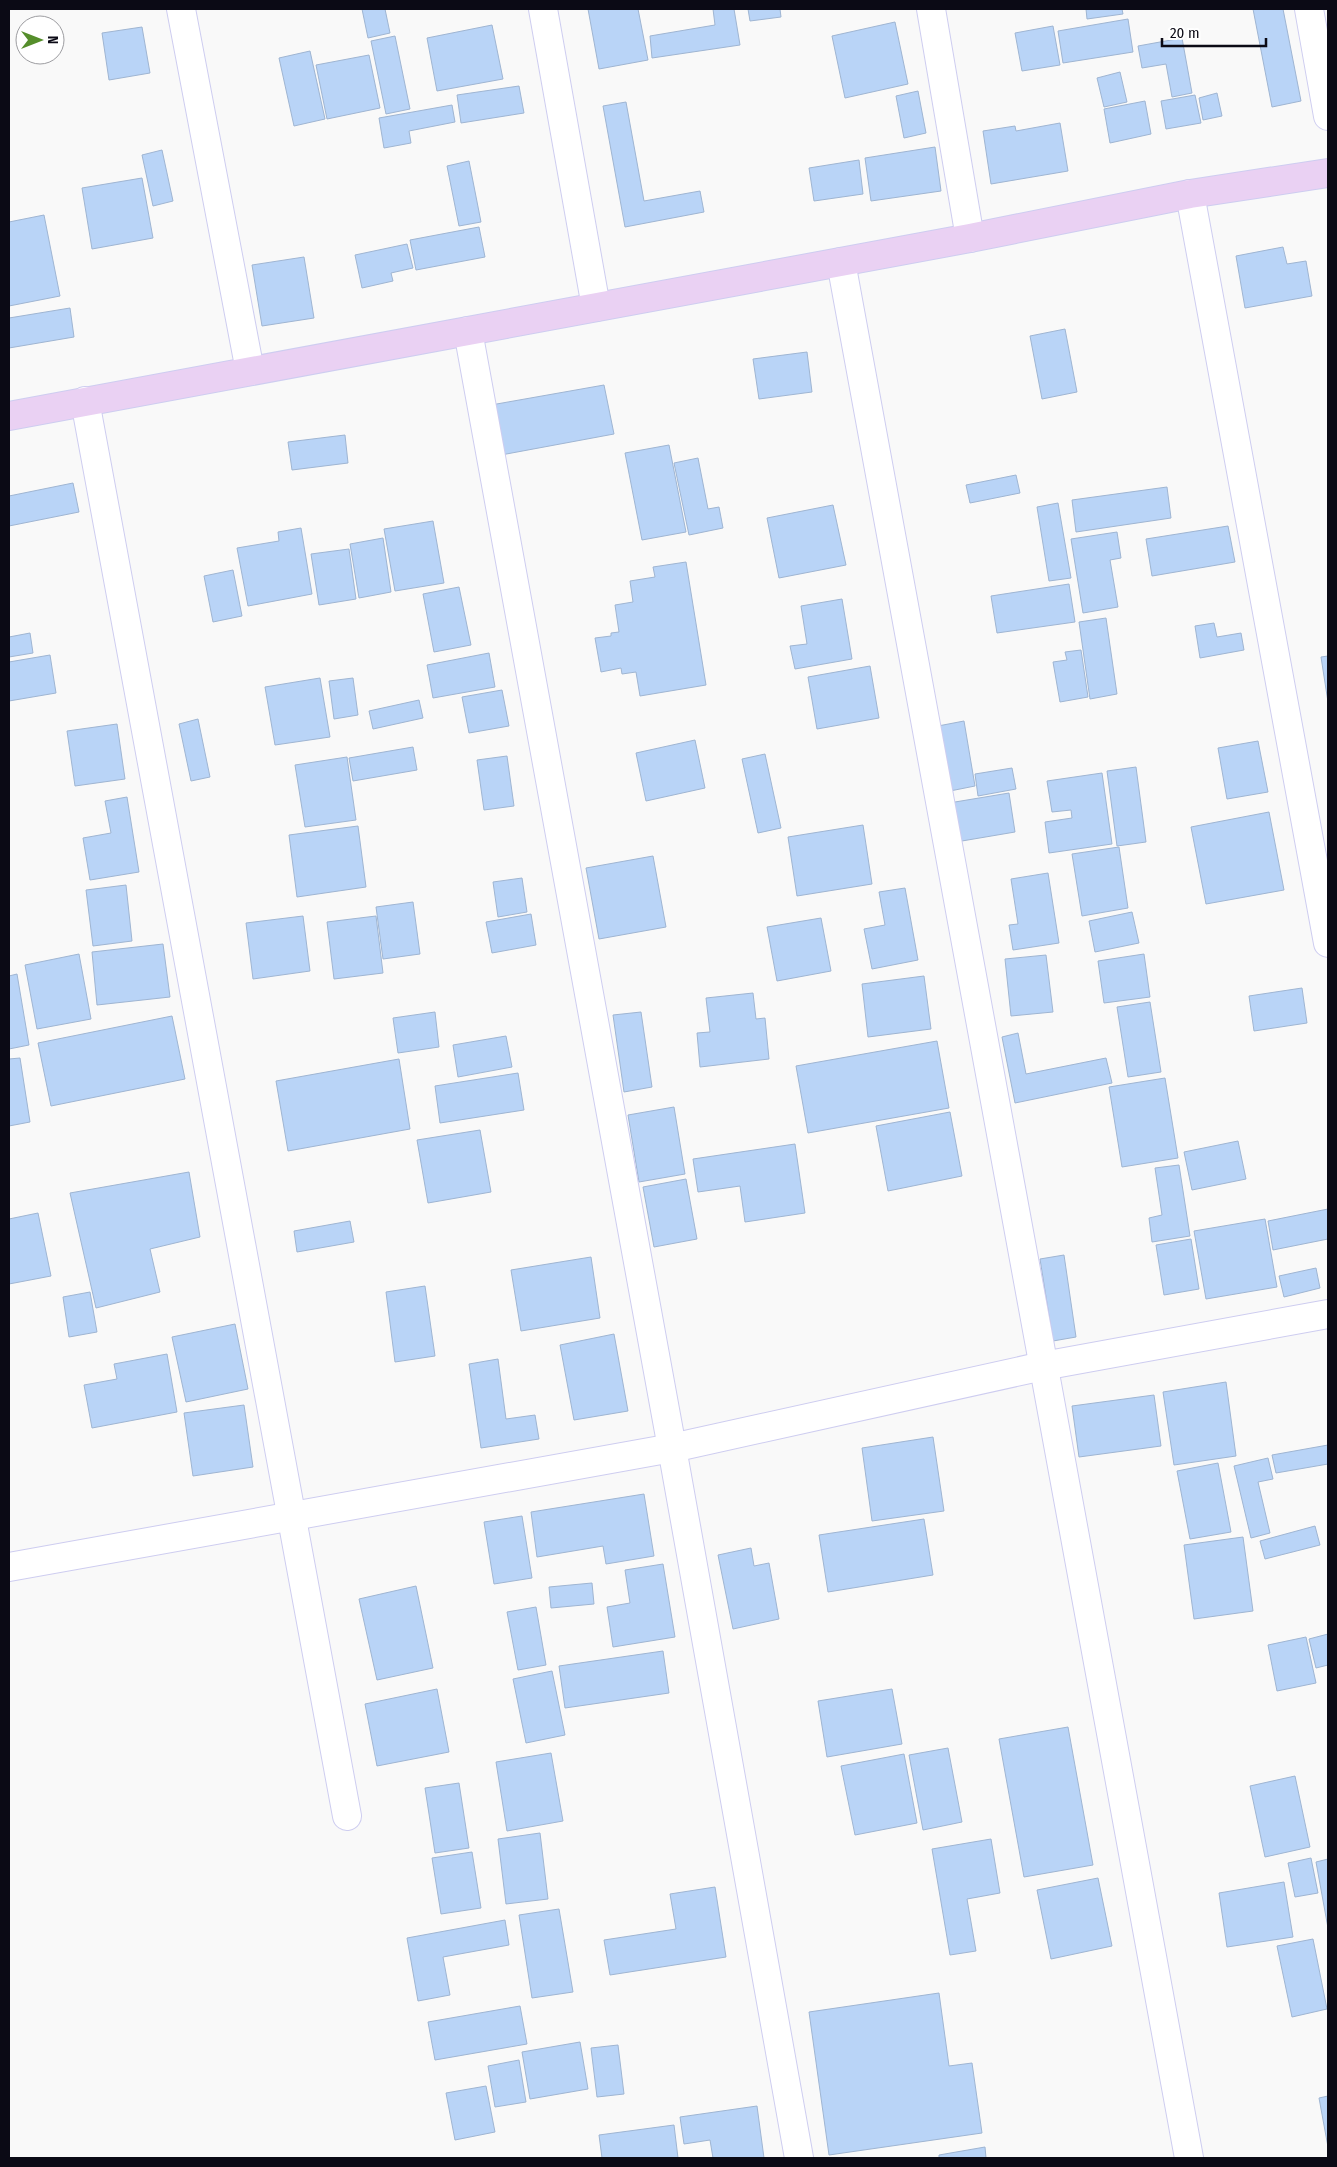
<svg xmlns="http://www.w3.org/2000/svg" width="1337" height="2167" viewBox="0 0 1337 2167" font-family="'Fira Sans Condensed',sans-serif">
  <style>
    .building { fill: #b9d4f7; stroke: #9fb5d2 }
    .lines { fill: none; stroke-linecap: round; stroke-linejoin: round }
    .street-casing { stroke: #cecdf0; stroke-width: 30 }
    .secondary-casing { stroke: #cecdf0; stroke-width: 30 }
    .street { stroke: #fff; stroke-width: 28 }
    .secondary { stroke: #ead1f3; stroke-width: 28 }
  </style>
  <rect width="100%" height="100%" fill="#f9f9f9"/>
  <g class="building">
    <polygon points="362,9 385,9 390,33 368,38"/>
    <polygon points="588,9 638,9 648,60 599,69"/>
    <polygon points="713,9 734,9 740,45 652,58 650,36 715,25"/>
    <polygon points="748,9 780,9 781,17 750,21"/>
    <polygon points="1086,9 1122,9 1123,14 1087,19"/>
    <polygon points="1253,9 1283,9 1301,101 1272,107"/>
    <polygon points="1128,19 1133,52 1063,63 1058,31"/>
    <polygon points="895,22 908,84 845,98 832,36"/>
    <polygon points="492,25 503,79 437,91 427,38"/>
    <polygon points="1053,26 1060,65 1022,71 1015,33"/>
    <polygon points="142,27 150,73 109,80 102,33"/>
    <polygon points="395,36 410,109 386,114 371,41"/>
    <polygon points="1182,38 1192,93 1172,97 1166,64 1142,68 1138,46"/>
    <polygon points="310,51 325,119 294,126 279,58"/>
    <polygon points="369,55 380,108 327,119 316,65"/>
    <polygon points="1120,72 1127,102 1104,107 1097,78"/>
    <polygon points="519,86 524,113 461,123 457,95"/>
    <polygon points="918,91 926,133 904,138 896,96"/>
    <polygon points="1217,93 1222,116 1203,120 1199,98"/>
    <polygon points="1195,95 1201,123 1166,129 1161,101"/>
    <polygon points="1145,101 1151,134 1110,143 1104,109"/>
    <polygon points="626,102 644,201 700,191 704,212 625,227 603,106"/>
    <polygon points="452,105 455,122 409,131 411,143 384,148 379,118"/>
    <polygon points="1060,123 1068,171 991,184 983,131 1015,126 1016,131"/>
    <polygon points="935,147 941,191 871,201 865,158"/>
    <polygon points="162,150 173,201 153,206 142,155"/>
    <polygon points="859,160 863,194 814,201 809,168"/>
    <polygon points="469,161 481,222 459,226 447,166"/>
    <polygon points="142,178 153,238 92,249 82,188"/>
    <polygon points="44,215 60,296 9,306 9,222"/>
    <polygon points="479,227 485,257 416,270 410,240"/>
    <polygon points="407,244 413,268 391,273 393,281 362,288 355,255"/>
    <polygon points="1283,247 1287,264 1306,261 1312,296 1245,308 1236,256"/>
    <polygon points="304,257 314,318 262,326 252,265"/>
    <polygon points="70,308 74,337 9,348 9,318"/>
    <polygon points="1065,329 1077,392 1042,399 1030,336"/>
    <polygon points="807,352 812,392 759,399 753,359"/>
    <polygon points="604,385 614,434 501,455 491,405"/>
    <polygon points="345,435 348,463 292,470 288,442"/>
    <polygon points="669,445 686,532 642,540 625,453"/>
    <polygon points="698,458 708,509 719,507 723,528 689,535 674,463"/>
    <polygon points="1016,475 1020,493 970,503 966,485"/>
    <polygon points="73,483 79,512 9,526 9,496"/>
    <polygon points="1167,487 1171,518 1076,532 1072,500"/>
    <polygon points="1058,503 1071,578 1049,581 1037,507"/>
    <polygon points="833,505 846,565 779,578 767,518"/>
    <polygon points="433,521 444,583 395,591 384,529"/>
    <polygon points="1228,526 1235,562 1152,576 1146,539"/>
    <polygon points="301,528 312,594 248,606 237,548 279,541 278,532"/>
    <polygon points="1117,532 1121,558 1110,560 1118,607 1083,613 1071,539"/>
    <polygon points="383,538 391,592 359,598 350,544"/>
    <polygon points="349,549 356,599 319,605 311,554"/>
    <polygon points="686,562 706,685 640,696 636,672 622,674 621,668 601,672 595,638 611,636 611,633 619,632 615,605 633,602 630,581 655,577 653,567"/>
    <polygon points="233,570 242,616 213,622 204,576"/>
    <polygon points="1069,584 1075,622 997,633 991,596"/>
    <polygon points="459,587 471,645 434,652 423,594"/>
    <polygon points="842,599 852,659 795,669 790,646 807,644 801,606"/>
    <polygon points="1106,618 1117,694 1090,699 1079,622"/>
    <polygon points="1214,623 1217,637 1241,633 1244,650 1200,658 1195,626"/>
    <polygon points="30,633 33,653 9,657 9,637"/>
    <polygon points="1081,650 1088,697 1060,702 1053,662 1067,660 1065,652"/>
    <polygon points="489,653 495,687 433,698 427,665"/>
    <polygon points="50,655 56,693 9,701 9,662"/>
    <polygon points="1328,656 1328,702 1321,657"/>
    <polygon points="870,666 879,718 817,729 808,677"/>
    <polygon points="320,678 330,737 275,745 265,687"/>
    <polygon points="353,678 358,715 334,719 329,681"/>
    <polygon points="502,690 509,726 469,733 462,697"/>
    <polygon points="419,700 423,718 373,729 369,711"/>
    <polygon points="198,719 210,777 191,781 179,724"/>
    <polygon points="964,721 975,786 950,791 938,726"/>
    <polygon points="117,724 125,779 75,786 67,731"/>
    <polygon points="695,740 705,788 646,801 636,753"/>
    <polygon points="1258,741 1268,792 1227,799 1218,748"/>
    <polygon points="413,747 417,770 353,781 349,758"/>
    <polygon points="765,754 781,828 758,833 742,759"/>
    <polygon points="507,756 514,806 484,810 477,760"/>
    <polygon points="347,757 356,820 305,827 295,765"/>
    <polygon points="1136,767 1146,842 1117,846 1107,771"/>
    <polygon points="1012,768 1016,789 978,796 975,774"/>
    <polygon points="1102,773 1112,844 1049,853 1045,822 1072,818 1071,810 1052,812 1047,781"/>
    <polygon points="1009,793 1015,832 956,842 949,803"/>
    <polygon points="127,797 139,872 90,880 83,838 111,833 105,801"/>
    <polygon points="1269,812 1284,890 1206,904 1191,827"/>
    <polygon points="863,825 872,884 797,896 788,837"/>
    <polygon points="358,826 366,887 297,897 289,835"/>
    <polygon points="1119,847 1128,908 1082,916 1072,854"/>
    <polygon points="653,856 666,927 599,939 586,868"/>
    <polygon points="1048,873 1059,943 1013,950 1009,925 1018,924 1011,879"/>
    <polygon points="522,878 527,912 498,917 493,882"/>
    <polygon points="126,885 132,941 93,946 86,890"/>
    <polygon points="905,888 918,960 872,969 864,929 885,925 879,892"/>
    <polygon points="413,902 420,954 383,959 376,907"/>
    <polygon points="1132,912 1139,943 1095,952 1089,921"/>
    <polygon points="531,914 536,945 492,953 486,922"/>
    <polygon points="303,916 310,971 253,979 246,923"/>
    <polygon points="376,916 383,973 334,979 327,922"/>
    <polygon points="821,918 831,971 777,981 767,927"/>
    <polygon points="163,944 170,997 97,1005 92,952"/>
    <polygon points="79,954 91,1019 37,1029 25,965"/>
    <polygon points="1144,954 1150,997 1104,1003 1098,961"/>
    <polygon points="1046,955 1053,1012 1011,1016 1005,959"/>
    <polygon points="17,974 29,1045 9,1049 9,976"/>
    <polygon points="924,976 931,1029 868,1037 862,984"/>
    <polygon points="1302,988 1307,1023 1254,1031 1249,996"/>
    <polygon points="753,993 756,1019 765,1018 769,1059 700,1067 697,1033 710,1032 706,998"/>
    <polygon points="1150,1002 1161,1072 1128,1077 1117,1007"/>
    <polygon points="435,1012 439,1047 398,1053 393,1018"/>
    <polygon points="641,1012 652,1087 624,1092 613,1015"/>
    <polygon points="172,1016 185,1079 51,1106 38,1043"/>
    <polygon points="1018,1033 1026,1074 1106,1058 1112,1083 1015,1103 1002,1037"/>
    <polygon points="506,1036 512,1067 458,1077 453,1045"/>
    <polygon points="937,1041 949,1108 808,1133 796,1066"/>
    <polygon points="20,1058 30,1122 9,1126 9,1059"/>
    <polygon points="399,1059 410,1129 288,1151 276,1081"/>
    <polygon points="518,1073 524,1110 440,1123 435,1086"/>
    <polygon points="1165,1078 1178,1158 1122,1167 1109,1087"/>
    <polygon points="674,1107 685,1174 639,1182 628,1115"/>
    <polygon points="950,1112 962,1176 888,1191 876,1126"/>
    <polygon points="480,1130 491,1192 428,1203 417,1140"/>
    <polygon points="1238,1141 1246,1179 1192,1190 1184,1152"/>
    <polygon points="795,1144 805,1213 745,1222 740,1186 698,1192 693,1159"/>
    <polygon points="1179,1165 1190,1236 1152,1242 1149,1218 1162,1215 1155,1168"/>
    <polygon points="189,1172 200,1237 150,1249 160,1292 96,1308 70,1193"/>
    <polygon points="686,1179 697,1239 654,1247 643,1187"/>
    <polygon points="1328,1209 1328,1239 1273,1250 1268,1221"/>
    <polygon points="38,1213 51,1276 9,1284 9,1219"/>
    <polygon points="1265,1219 1277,1287 1206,1299 1194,1231"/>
    <polygon points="350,1221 354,1242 297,1252 294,1231"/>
    <polygon points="1191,1239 1199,1289 1164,1295 1156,1245"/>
    <polygon points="1064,1255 1076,1337 1053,1341 1040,1259"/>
    <polygon points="591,1257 600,1318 521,1331 511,1270"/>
    <polygon points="1316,1268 1320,1288 1284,1297 1279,1276"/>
    <polygon points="425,1286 435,1356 395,1362 386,1292"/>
    <polygon points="90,1292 97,1332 69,1337 63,1297"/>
    <polygon points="235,1324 248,1389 186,1402 172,1337"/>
    <polygon points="614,1334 628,1411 574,1420 560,1345"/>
    <polygon points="167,1354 177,1412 92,1428 84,1385 117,1379 114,1364"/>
    <polygon points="498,1359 506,1419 535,1415 539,1439 481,1448 469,1364"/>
    <polygon points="1226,1382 1236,1456 1174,1465 1163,1392"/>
    <polygon points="1154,1395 1161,1446 1079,1457 1072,1406"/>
    <polygon points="244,1405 253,1467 193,1476 184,1413"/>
    <polygon points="933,1437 944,1511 872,1521 862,1448"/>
    <polygon points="1328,1445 1328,1464 1276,1473 1272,1455"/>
    <polygon points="1268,1458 1273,1479 1258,1482 1270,1533 1251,1538 1234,1466"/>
    <polygon points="1218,1463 1231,1532 1190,1539 1177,1471"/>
    <polygon points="644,1494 654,1556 606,1564 603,1546 537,1557 531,1512"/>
    <polygon points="522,1516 532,1578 494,1584 484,1522"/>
    <polygon points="924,1519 933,1575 828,1592 819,1535"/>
    <polygon points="1315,1526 1320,1545 1265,1559 1260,1541"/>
    <polygon points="1243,1537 1253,1611 1194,1619 1184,1545"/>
    <polygon points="751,1548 754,1566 769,1563 779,1619 733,1629 718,1555"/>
    <polygon points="663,1564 675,1637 613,1647 607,1607 630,1603 625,1570"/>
    <polygon points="592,1583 594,1604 551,1608 549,1587"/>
    <polygon points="416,1586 433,1668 377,1680 359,1599"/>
    <polygon points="536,1607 546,1665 518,1670 507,1612"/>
    <polygon points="1328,1634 1328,1665 1316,1668 1309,1639"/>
    <polygon points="1306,1637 1316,1683 1277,1691 1268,1645"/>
    <polygon points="663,1651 669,1693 565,1708 559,1666"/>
    <polygon points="552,1671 565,1735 526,1743 513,1679"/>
    <polygon points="437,1689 449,1752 377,1766 365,1704"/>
    <polygon points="892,1689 902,1744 827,1757 818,1701"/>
    <polygon points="1068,1727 1093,1865 1024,1877 999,1739"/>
    <polygon points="948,1748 962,1822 923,1830 909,1755"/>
    <polygon points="551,1753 563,1821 507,1831 496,1762"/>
    <polygon points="904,1754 917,1823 855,1835 841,1766"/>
    <polygon points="1295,1776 1310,1847 1265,1857 1250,1786"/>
    <polygon points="459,1783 469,1848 435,1853 425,1788"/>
    <polygon points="540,1833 548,1899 506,1904 498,1839"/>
    <polygon points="991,1839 1000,1893 967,1899 976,1951 950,1955 932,1849"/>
    <polygon points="472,1852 481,1908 441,1914 432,1858"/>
    <polygon points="1311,1858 1318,1893 1295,1897 1288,1863"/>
    <polygon points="1328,1859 1328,1928 1316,1862"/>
    <polygon points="1098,1878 1112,1946 1051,1959 1037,1890"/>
    <polygon points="1284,1882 1293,1937 1227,1947 1219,1893"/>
    <polygon points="715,1887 726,1957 610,1975 604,1940 676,1929 670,1894"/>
    <polygon points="559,1909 573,1992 532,1998 519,1915"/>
    <polygon points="505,1920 509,1945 443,1957 450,1995 418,2001 407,1938"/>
    <polygon points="1313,1939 1327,2009 1292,2017 1277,1946"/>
    <polygon points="939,1993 949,2066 972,2063 982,2133 829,2155 809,2012"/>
    <polygon points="520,2006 527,2044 435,2060 428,2022"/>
    <polygon points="580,2042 588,2089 530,2099 522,2052"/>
    <polygon points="618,2045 624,2094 597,2097 591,2048"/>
    <polygon points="519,2060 526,2102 495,2107 488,2066"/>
    <polygon points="486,2086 495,2132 455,2140 446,2093"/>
    <polygon points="1328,2096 1328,2147 1319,2098"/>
    <polygon points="757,2106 764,2158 713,2158 710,2140 684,2144 680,2117"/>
    <polygon points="674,2125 678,2158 602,2158 599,2135"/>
    <polygon points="985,2147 986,2158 939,2158 939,2155"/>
  </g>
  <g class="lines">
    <g class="street-casing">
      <g id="street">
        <polyline points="181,9 250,371"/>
        <polyline points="543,9 596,307"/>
        <polyline points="931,9 970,238"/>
        <polyline points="1309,9 1328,116"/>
        <polyline points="1190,194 1328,943"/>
        <polyline points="841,262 1189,2158"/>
        <polyline points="468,331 672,1448 799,2158"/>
        <polyline points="85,401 347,1816"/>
        <polyline points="9,1567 672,1448 1043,1366 1328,1314"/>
      </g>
    </g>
    <g class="secondary-casing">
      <polyline id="secondary" points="9,416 970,238 1190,194 1328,173"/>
    </g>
    <use href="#street" class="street"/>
    <use href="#secondary" class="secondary"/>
  </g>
  <rect width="1337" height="2167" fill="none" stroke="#0b0a15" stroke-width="20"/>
  <g transform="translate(40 40) rotate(90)"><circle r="24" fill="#ffffff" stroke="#9d9da1"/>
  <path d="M0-4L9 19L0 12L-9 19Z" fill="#558e2b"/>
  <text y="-8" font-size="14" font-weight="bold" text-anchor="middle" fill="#0b0a15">N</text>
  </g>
  <path d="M1162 38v8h104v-8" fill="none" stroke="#0b0a15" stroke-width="2.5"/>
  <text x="1170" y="38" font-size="15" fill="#0b0a15" stroke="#ffffff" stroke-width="4" paint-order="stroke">20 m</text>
</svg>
